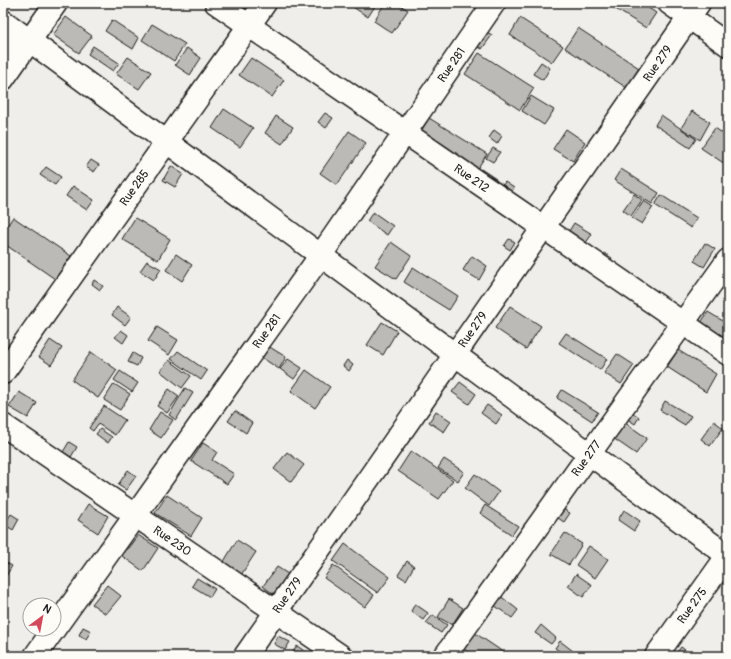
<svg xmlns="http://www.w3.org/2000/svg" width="731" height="659" viewBox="0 0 731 659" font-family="Pangolin,sans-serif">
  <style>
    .building { fill: #bbbab6; stroke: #1c1c1c }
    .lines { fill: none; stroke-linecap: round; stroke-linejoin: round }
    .minor-casing { stroke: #1c1c1c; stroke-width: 25 }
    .minor { stroke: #fdfcf7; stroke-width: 22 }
    .labels { text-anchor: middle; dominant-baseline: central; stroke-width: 3.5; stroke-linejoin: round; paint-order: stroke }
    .street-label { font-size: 12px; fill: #1c1c1c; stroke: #fdfcf7 }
  </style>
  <rect width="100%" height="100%" fill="#f0eeea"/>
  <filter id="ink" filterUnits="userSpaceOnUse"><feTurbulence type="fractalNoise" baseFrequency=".025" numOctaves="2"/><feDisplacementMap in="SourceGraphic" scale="8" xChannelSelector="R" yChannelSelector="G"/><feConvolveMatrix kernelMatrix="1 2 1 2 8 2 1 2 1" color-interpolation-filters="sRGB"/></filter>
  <g filter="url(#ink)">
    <g class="building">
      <polygon points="233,3 252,3 246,12"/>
      <polygon points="347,3 377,3 368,17"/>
      <polygon points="385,3 397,3 408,10 392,33 374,21"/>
      <polygon points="606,3 641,3 656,13 646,28"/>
      <polygon points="66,17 92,36 79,53 53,35"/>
      <polygon points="520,18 563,46 552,62 510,35"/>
      <polygon points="112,20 139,38 133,49 105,31"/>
      <polygon points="152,24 185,44 174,61 142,40"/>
      <polygon points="578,28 639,68 627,88 565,48"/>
      <polygon points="485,31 492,35 482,49 475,45"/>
      <polygon points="93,46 119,63 113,71 88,54"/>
      <polygon points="187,48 201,58 190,75 175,65"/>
      <polygon points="479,53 534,88 520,110 465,74"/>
      <polygon points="128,57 151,72 139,89 116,74"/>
      <polygon points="251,58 284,80 272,97 239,75"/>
      <polygon points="541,62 550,68 543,80 533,74"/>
      <polygon points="531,96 554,110 544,125 522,111"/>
      <polygon points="224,109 253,128 240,147 212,128"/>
      <polygon points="692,111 710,122 700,140 681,128"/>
      <polygon points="325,113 333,118 326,128 318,122"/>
      <polygon points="661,115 696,139 690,148 655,125"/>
      <polygon points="276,116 293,127 282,144 265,133"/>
      <polygon points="429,118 487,154 475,172 418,136"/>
      <polygon points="715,128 728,137 728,166 701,148"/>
      <polygon points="566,129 585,142 573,161 553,149"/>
      <polygon points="494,130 502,136 497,144 489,138"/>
      <polygon points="349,131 366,143 337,185 320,173"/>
      <polygon points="493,148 500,152 493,162 486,158"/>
      <polygon points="91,160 99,165 94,172 86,167"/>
      <polygon points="171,166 183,174 175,187 163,180"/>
      <polygon points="46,167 61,177 55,185 40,175"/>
      <polygon points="481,169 496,179 493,184 478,174"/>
      <polygon points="621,169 659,193 652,204 614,180"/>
      <polygon points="505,182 514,188 508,197 499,190"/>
      <polygon points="73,186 94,200 87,210 66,196"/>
      <polygon points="634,194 642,200 631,216 623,210"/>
      <polygon points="661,195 697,218 691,228 655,205"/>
      <polygon points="644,201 653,207 642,224 632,218"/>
      <polygon points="373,212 393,226 387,235 367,221"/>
      <polygon points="13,217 71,256 55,279 3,243 3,232"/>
      <polygon points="135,218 170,239 158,260 122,239"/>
      <polygon points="574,223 592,234 581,250 564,239"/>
      <polygon points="509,239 515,242 510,250 504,246"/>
      <polygon points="391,242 411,256 396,279 375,266"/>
      <polygon points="705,243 715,249 704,267 694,261"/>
      <polygon points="604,253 612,258 606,269 598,264"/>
      <polygon points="176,254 192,265 182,281 166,270"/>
      <polygon points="472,256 487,266 479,280 463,270"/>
      <polygon points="147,261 161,269 154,280 140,271"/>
      <polygon points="413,267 458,296 449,310 404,282"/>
      <polygon points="94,280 103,286 100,290 92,284"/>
      <polygon points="510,306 541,326 526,349 495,328"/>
      <polygon points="117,307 131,317 125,325 112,315"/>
      <polygon points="708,312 728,324 728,338 723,346 696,330"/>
      <polygon points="382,322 397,331 383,355 367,345"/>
      <polygon points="157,327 178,340 169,355 148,341"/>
      <polygon points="121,330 128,335 123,343 115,337"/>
      <polygon points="566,333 607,359 600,370 559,343"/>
      <polygon points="50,340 62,348 51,365 39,357"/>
      <polygon points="268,346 286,357 279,369 261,357"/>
      <polygon points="678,350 716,374 706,392 667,367"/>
      <polygon points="178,351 207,371 201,380 171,359"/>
      <polygon points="91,352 117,370 98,398 72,380"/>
      <polygon points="133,353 141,358 137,366 128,362"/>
      <polygon points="617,354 634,365 621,384 604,373"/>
      <polygon points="288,359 302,368 294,379 280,369"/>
      <polygon points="169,360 191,376 182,388 160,371"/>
      <polygon points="347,360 353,365 349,371 343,366"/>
      <polygon points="306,370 330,387 315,408 291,391"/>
      <polygon points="120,371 138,383 132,392 114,380"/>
      <polygon points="460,382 476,394 469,404 452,392"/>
      <polygon points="114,384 130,394 120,410 104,400"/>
      <polygon points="185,388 193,393 176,420 169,415"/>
      <polygon points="169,389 179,396 167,413 157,406"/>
      <polygon points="562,390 598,412 592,421 557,398"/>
      <polygon points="19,392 37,403 28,418 9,407"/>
      <polygon points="665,401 691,416 685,425 660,410"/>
      <polygon points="487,405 502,415 496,424 481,413"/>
      <polygon points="104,406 125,420 115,435 98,424 93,431 89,428"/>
      <polygon points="235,411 252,423 246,433 228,421"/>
      <polygon points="436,411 451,421 444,432 429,422"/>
      <polygon points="630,411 639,417 635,424 626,418"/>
      <polygon points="160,412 173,420 161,438 149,430"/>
      <polygon points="621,420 647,438 636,454 610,436"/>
      <polygon points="714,421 723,428 710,446 701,439"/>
      <polygon points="100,429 112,437 108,443 96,434"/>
      <polygon points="69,442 77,447 71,457 63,452"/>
      <polygon points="203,443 217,452 212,460 234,474 227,484 191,461"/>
      <polygon points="411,451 453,480 439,499 398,471"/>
      <polygon points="287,452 304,465 291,482 274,469"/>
      <polygon points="444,459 464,472 458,481 438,468"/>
      <polygon points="128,470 136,476 126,490 118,485"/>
      <polygon points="475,474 499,492 489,506 465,488"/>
      <polygon points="167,495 202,518 191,536 155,513"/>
      <polygon points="88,504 108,516 98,533 78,520"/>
      <polygon points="485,505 518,526 512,535 480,513"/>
      <polygon points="561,508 570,513 564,522 555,516"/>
      <polygon points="624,510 640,521 634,531 618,520"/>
      <polygon points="11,514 19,519 13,530 4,524"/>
      <polygon points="565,533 582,544 569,565 551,554"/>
      <polygon points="138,535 158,548 143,571 122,556"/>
      <polygon points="237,540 256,552 241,575 223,563"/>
      <polygon points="345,544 390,577 378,593 333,561"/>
      <polygon points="589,546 608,559 595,578 576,565"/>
      <polygon points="3,561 12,566 3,581"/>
      <polygon points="407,561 414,566 406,580 398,575"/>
      <polygon points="333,565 374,595 365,607 324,578"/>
      <polygon points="277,567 288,574 273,594 263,586"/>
      <polygon points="576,574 592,585 583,597 568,586"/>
      <polygon points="197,578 215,589 210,597 192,586"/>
      <polygon points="107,585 121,596 106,614 92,604"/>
      <polygon points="498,594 518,610 512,618 491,603"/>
      <polygon points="449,599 463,608 452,625 438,617"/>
      <polygon points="415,604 428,613 423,620 411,611"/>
      <polygon points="433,615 447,625 441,633 426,623"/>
      <polygon points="541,625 556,638 551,644 535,633"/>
      <polygon points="83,627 91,631 86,639 79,635"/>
      <polygon points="472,631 509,656 474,656 461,647"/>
      <polygon points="278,636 290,642 285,650 274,644"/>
      <polygon points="560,641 573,651 570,656 566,656 555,648"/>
      <polygon points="3,645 10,650 5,656 3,656"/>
      <polygon points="297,646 312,656 293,656 291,655"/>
      <polygon points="681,647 693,656 675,655"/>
    </g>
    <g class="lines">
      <g class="minor-casing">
        <g id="minor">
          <path id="s1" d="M216 3 728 354"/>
          <polyline points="669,3 728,45"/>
          <polyline points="3,21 728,556"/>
          <polyline points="3,43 30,41"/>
          <polyline points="3,79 56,3"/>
          <path id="s2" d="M3 373 265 3"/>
          <path id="s3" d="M3 425 341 656"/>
          <path id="s4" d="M35 656 321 255 494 3"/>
          <path id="s5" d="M245 656C396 438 549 222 699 3"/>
          <path id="s6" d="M445 656 728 260"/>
          <path id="s7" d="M656 656 728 555"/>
        </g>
      </g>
      <use href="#minor" class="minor"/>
    </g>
  </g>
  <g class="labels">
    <g class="street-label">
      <text stroke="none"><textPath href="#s5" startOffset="722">Rue 279</textPath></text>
      <text stroke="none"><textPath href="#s4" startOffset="723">Rue 281</textPath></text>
      <text stroke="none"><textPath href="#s1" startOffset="310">Rue 212</textPath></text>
      <text stroke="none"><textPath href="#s2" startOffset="227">Rue 285</textPath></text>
      <text stroke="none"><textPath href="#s5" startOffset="398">Rue 279</textPath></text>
      <text stroke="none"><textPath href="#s4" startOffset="399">Rue 281</textPath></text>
      <text stroke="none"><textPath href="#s6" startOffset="243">Rue 277</textPath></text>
      <text stroke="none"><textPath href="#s3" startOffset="205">Rue 230</textPath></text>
      <text stroke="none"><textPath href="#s5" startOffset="74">Rue 279</textPath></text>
      <text stroke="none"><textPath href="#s7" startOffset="62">Rue 275</textPath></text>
    </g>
  </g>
  <rect width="731" height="659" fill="none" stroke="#fdfcf7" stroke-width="16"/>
  <rect x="8" y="8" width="715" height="643" fill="none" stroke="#1c1c1c" stroke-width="1.5" filter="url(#ink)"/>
  <g transform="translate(42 617) rotate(32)"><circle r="19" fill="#fdfcf7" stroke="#a3a29f"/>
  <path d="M0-3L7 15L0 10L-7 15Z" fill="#d1495b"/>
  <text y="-6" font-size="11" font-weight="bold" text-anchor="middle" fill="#1c1c1c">N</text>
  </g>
</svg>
